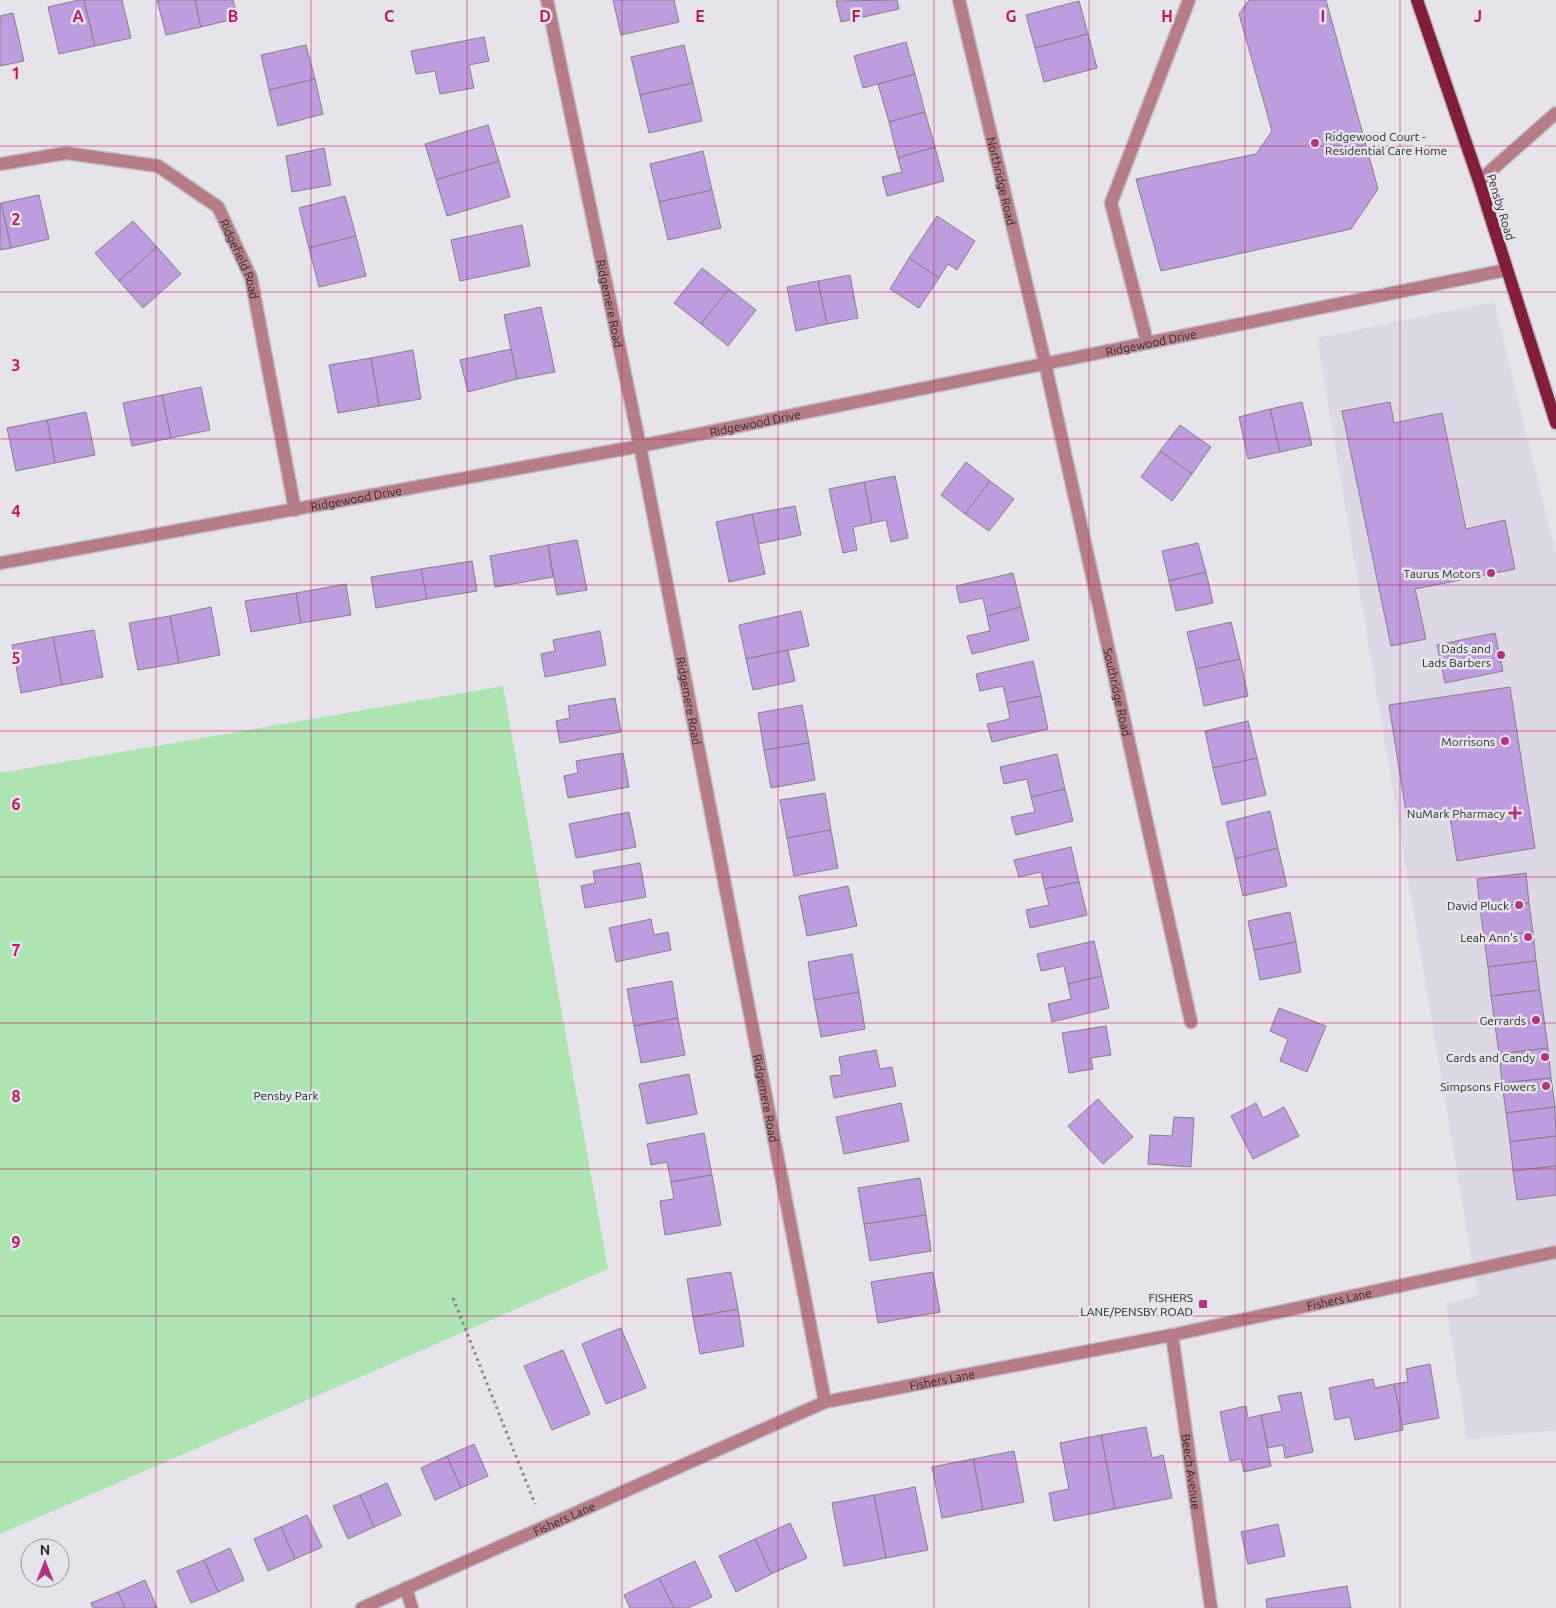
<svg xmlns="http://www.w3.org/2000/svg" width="1556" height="1608" viewBox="0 0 1556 1608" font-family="Ubuntu,sans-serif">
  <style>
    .built { fill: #ded7e5 }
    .green { fill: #ace4b2 }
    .building { fill: #be9ddf; stroke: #848188 }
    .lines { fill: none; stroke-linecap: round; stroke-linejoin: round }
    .minor-casing { stroke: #c1bec4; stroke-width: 15 }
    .major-casing { stroke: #c1bec4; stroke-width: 15 }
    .path { stroke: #88868a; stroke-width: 3; stroke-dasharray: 2.5 4; stroke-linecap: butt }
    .minor { stroke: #b67d86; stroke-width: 12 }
    .major { stroke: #831e3a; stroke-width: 12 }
    .grid { fill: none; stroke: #c2185b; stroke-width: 1; stroke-opacity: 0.55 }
    .poi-dot { fill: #b4347f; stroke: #e6e3ea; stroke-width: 2 }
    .labels { text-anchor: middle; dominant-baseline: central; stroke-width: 5; stroke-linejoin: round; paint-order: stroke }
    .poi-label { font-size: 12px; fill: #2c2b2d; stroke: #e6e3ea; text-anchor: end }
    .street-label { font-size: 12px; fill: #2c2b2d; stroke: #e6e3ea }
    .park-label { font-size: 12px; fill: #053411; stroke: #e6e3ea }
    .grid-label { font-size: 16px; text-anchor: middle; font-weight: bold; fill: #c2185b; stroke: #e6e3ea; stroke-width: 5; stroke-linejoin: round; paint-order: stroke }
  </style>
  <rect width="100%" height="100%" fill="#e6e3ea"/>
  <polygon class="built" points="1494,302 1556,554 1556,1430 1467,1439 1446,1303 1478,1296 1317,338"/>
  <polygon class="green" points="503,686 608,1269 0,1534 0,773"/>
  <g class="building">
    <polygon points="79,0 84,0 95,46 59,54 48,7"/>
    <polygon points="84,0 122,0 131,38 95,46"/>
    <polygon points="157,0 195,0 201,27 166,35"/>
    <polygon points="195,0 233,0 238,18 201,27"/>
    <polygon points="613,0 674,0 679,22 621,35"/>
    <polygon points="897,0 899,9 841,22 836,1"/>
    <polygon points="1249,0 1326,0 1378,189 1351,229 1161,271 1136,179 1256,154 1272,131 1239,14"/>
    <polygon points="1079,1 1088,34 1035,48 1026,15"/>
    <polygon points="13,13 24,61 0,66 0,16"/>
    <polygon points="1088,34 1097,68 1044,82 1035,48"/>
    <polygon points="484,37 489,61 469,65 474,88 440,94 435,71 416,74 411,51"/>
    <polygon points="906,42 915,74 863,88 854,56"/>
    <polygon points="306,45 315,79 269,90 261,55"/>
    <polygon points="684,45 693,83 640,95 631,57"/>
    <polygon points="915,74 925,112 889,122 878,84"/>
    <polygon points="315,79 323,114 278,126 269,90"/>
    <polygon points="693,83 702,121 649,133 640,95"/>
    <polygon points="925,112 935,147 898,158 889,122"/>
    <polygon points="488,125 499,161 436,180 425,144"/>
    <polygon points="935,147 944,181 887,196 882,177 902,172 898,158"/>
    <polygon points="324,148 331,185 292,192 286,156"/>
    <polygon points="703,151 712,190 659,202 650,164"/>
    <polygon points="499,161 510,197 447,216 436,180"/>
    <polygon points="712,190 721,228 668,240 659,202"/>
    <polygon points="39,195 49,239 11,248 1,203"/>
    <polygon points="345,196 356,236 309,248 299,208"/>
    <polygon points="1,203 11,248 0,250 0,204"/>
    <polygon points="937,216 975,241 957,270 948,264 939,278 909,258"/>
    <polygon points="133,221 157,247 119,281 95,253"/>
    <polygon points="522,225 530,266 460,281 451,240"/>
    <polygon points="356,236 366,276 319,287 309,248"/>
    <polygon points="157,247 181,274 143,308 119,281"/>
    <polygon points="909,258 939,278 919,308 890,289"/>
    <polygon points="702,268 729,289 701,324 674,303"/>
    <polygon points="850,275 858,318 827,324 818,281"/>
    <polygon points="818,281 827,324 796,331 787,287"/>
    <polygon points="729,289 756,310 728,346 701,324"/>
    <polygon points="541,307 555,372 517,379 504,315"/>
    <polygon points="511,349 517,379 468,392 460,360"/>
    <polygon points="413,350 421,399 379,406 371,358"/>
    <polygon points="371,358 379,406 338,413 329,365"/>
    <polygon points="201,387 210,430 171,438 162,395"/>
    <polygon points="162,395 171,438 132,446 123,403"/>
    <polygon points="1302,402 1312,445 1280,452 1270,409"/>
    <polygon points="1390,402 1394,423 1442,413 1466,529 1505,520 1515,569 1415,589 1426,639 1391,646 1342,411"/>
    <polygon points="1270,409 1280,452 1248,459 1239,417"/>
    <polygon points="86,412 95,455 55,463 47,420"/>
    <polygon points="47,420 55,463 16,471 7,428"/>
    <polygon points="1180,425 1211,447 1192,474 1160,451"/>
    <polygon points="1160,451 1192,474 1172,501 1141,477"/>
    <polygon points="966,462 990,481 965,514 941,495"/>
    <polygon points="895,476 908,538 891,542 886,520 872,523 864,482"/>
    <polygon points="990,481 1014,499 989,531 965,514"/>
    <polygon points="864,482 872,523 853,527 857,550 843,553 829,489"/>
    <polygon points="795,506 801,535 758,544 752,514"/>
    <polygon points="752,514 765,574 729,582 716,522"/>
    <polygon points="577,540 587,590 557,595 548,545"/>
    <polygon points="1198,543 1206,572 1169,581 1162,551"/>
    <polygon points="548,545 553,577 495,587 490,556"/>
    <polygon points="472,561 477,591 427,599 421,569"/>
    <polygon points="421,569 427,599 376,608 371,577"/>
    <polygon points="1206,572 1213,603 1176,611 1169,581"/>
    <polygon points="1013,573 1021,607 987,616 983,598 960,603 956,586"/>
    <polygon points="346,584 351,615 301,623 296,593"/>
    <polygon points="296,593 301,623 251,632 245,601"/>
    <polygon points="211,607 220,655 179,663 170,616"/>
    <polygon points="1021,607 1029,640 972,654 967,636 990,631 987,616"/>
    <polygon points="801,611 809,646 746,659 739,625"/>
    <polygon points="170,616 179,663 138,670 129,623"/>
    <polygon points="1231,622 1240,659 1196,669 1187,632"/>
    <polygon points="94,630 103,677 62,685 53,637"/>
    <polygon points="600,631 606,665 545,677 541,654 555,651 553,640"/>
    <polygon points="1495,633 1503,671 1445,683 1437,645"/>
    <polygon points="53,637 62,685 21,693 12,645"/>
    <polygon points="788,650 795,681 753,690 746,659"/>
    <polygon points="1240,659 1248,696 1204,706 1196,669"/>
    <polygon points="1033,661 1041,696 1007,703 1003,686 980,691 976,674"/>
    <polygon points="1510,687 1535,848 1457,861 1449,811 1407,818 1389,705"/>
    <polygon points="1041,696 1048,729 992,742 987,724 1010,719 1007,703"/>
    <polygon points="615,698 621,732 560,743 556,721 570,718 568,706"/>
    <polygon points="802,705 809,743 764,750 758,713"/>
    <polygon points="1248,721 1257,758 1213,768 1205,731"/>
    <polygon points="809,743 815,780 771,788 764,750"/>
    <polygon points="623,753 629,787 568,798 564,776 578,773 576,761"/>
    <polygon points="1057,754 1065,789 1031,797 1027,779 1004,784 1000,767"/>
    <polygon points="1257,758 1266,795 1222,805 1213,768"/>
    <polygon points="1065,789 1073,821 1016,835 1011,817 1035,812 1031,797"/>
    <polygon points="825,793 831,830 787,838 780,800"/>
    <polygon points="1270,811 1278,848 1235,859 1226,822"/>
    <polygon points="629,812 636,847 576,858 569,824"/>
    <polygon points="831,830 838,868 794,876 787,838"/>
    <polygon points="1071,847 1079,882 1045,889 1041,872 1019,877 1014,860"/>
    <polygon points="1278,848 1287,886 1243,896 1235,859"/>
    <polygon points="640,863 646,897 585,908 581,886 595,883 593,871"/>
    <polygon points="1526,873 1529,903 1480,908 1477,879"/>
    <polygon points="1079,882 1087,915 1030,928 1026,910 1049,905 1045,889"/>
    <polygon points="848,886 857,926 807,936 799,896"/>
    <polygon points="1529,903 1533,932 1484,938 1480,908"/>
    <polygon points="1290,912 1296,942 1254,950 1248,921"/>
    <polygon points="651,919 654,935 668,932 671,950 616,962 609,928"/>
    <polygon points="1533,932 1536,961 1488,967 1484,938"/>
    <polygon points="1094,941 1102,976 1068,984 1064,966 1041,971 1037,954"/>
    <polygon points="1296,942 1301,972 1260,980 1254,950"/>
    <polygon points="852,954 859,992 814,1000 808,962"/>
    <polygon points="1536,961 1540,990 1491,996 1488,967"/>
    <polygon points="1102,976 1109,1008 1052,1022 1048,1004 1071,999 1068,984"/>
    <polygon points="672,981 678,1018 634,1026 627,989"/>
    <polygon points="1540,990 1544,1019 1495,1025 1491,996"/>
    <polygon points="859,992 865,1029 821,1037 814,1000"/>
    <polygon points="1279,1008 1326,1026 1307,1072 1280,1061 1288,1039 1270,1031"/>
    <polygon points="678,1018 685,1055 641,1063 634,1026"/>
    <polygon points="1544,1019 1548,1048 1499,1054 1495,1025"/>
    <polygon points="1106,1026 1111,1055 1091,1058 1093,1069 1069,1073 1062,1033"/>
    <polygon points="1548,1048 1551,1078 1502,1083 1499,1054"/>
    <polygon points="876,1050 880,1069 892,1067 896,1086 834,1098 830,1076 842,1075 839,1057"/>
    <polygon points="689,1074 697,1114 647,1124 639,1084"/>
    <polygon points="1551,1078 1555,1107 1506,1113 1502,1083"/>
    <polygon points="1098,1099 1133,1137 1103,1164 1068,1126"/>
    <polygon points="901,1103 909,1141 844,1154 836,1117"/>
    <polygon points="1256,1103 1263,1118 1284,1107 1299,1136 1253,1159 1231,1116"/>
    <polygon points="1555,1107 1556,1136 1510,1142 1506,1113"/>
    <polygon points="1174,1117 1194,1118 1191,1167 1148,1164 1150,1135 1172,1136"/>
    <polygon points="704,1133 712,1175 671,1182 667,1162 651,1165 647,1144"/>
    <polygon points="1556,1136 1556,1166 1513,1171 1510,1142"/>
    <polygon points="1556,1166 1556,1195 1517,1200 1513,1171"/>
    <polygon points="712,1175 721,1225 665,1235 660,1201 674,1199 671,1182"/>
    <polygon points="920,1178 926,1215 864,1224 858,1188"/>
    <polygon points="926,1215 931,1251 870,1261 864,1224"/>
    <polygon points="731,1272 738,1309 693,1317 687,1279"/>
    <polygon points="933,1272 940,1312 878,1323 871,1282"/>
    <polygon points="738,1309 744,1346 700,1354 693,1317"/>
    <polygon points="621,1328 646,1388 606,1404 582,1344"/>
    <polygon points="563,1350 590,1414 552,1430 524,1366"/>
    <polygon points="1430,1364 1439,1418 1401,1425 1394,1384 1408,1382 1406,1369"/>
    <polygon points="1373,1379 1375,1388 1394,1384 1403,1430 1355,1440 1350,1417 1335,1420 1329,1388"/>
    <polygon points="1301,1392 1313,1452 1285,1458 1283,1445 1268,1448 1261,1415 1282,1411 1278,1396"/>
    <polygon points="1246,1406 1248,1418 1261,1415 1271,1466 1244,1472 1241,1459 1230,1461 1220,1412"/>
    <polygon points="1146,1427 1152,1458 1163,1455 1172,1498 1115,1509 1101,1435"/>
    <polygon points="1101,1435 1115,1509 1054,1521 1049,1493 1069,1489 1060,1443"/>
    <polygon points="474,1444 488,1476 461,1488 447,1456"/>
    <polygon points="1014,1451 1024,1502 983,1510 973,1459"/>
    <polygon points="447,1456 461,1488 435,1500 421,1468"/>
    <polygon points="973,1459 983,1510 942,1518 932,1467"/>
    <polygon points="387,1483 401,1515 374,1527 360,1495"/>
    <polygon points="915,1487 928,1550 886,1558 874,1495"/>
    <polygon points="360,1495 374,1527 348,1539 333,1506"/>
    <polygon points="874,1495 886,1558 844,1566 832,1503"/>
    <polygon points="307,1515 322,1547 295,1559 281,1527"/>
    <polygon points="790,1523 807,1558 771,1574 755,1539"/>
    <polygon points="1278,1524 1285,1556 1248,1564 1241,1532"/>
    <polygon points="281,1527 295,1559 268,1571 254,1539"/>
    <polygon points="755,1539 771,1574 736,1592 719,1556"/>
    <polygon points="230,1548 244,1580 218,1592 204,1560"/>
    <polygon points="204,1560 218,1592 191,1603 177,1571"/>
    <polygon points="695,1561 712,1597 688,1608 674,1608 659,1578"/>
    <polygon points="659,1578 674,1608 630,1608 624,1595"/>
    <polygon points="145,1580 157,1608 125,1608 118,1592"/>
    <polygon points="1347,1586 1351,1608 1267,1608 1266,1599"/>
    <polygon points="118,1592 125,1608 93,1608 91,1603"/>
  </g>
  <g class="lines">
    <g class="minor-casing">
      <g id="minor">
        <path id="s1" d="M547 0 640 446 825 1402"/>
        <path id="s2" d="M959 0 1045 363 1191 1022"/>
        <path id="s3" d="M0 164 66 153 158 166 218 207 251 278 295 510"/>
        <polyline points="1479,181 1556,113"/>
        <polyline points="1147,342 1111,203 1189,0"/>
        <path id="s4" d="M0 563 640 446 1506 270"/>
        <path id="s5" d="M1172 1335 1211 1608"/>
        <polyline points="406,1588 412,1608"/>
        <path id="s6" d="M362 1608 825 1402 1172 1335 1556 1252"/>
      </g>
    </g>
    <g class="major-casing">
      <polyline id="major" points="1417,0 1479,181 1556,423"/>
    </g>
    <polyline class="path" points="453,1298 535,1504"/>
    <use href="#minor" class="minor"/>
    <use href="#major" class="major"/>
  </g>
  <path class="grid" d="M156 0V1608M311 0V1608M467 0V1608M622 0V1608M778 0V1608M934 0V1608M1089 0V1608M1245 0V1608M1400 0V1608M0 146H1556M0 292H1556M0 439H1556M0 585H1556M0 731H1556M0 877H1556M0 1023H1556M0 1169H1556M0 1316H1556M0 1462H1556"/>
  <g class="poi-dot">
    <circle cx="1315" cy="143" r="5"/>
    <circle cx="1491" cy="573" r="5"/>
    <circle cx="1501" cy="655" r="5"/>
    <circle cx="1505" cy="741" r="5"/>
    <path d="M1512.5 805.5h5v5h5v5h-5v5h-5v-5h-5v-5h5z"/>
    <circle cx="1519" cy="905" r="5"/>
    <circle cx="1528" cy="937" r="5"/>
    <circle cx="1536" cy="1020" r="5"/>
    <circle cx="1545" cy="1057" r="5"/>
    <circle cx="1546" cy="1086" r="5"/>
    <rect x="1198" y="1299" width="10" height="10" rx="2.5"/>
  </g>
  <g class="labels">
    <g class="poi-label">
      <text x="1325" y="136" text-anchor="start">Ridgewood Court -<tspan x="1325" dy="14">Residential Care Home</tspan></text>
      <text x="1481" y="573">Taurus Motors</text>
      <text x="1491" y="648">Dads and<tspan x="1491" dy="14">Lads Barbers</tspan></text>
      <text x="1495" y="741">Morrisons</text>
      <text x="1505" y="813">NuMark Pharmacy</text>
      <text x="1509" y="905">David Pluck</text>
      <text x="1518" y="937">Leah Ann's</text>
      <text x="1526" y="1020">Gerrards</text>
      <text x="1535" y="1057">Cards and Candy</text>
      <text x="1536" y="1086">Simpsons Flowers</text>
      <text x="1193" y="1297">FISHERS<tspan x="1193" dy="14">LANE/PENSBY ROAD</tspan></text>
    </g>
    <g class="street-label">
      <text stroke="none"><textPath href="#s2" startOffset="186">Northridge Road</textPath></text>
      <text transform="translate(1501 207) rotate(73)">Pensby Road</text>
      <text stroke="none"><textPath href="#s3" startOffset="289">Ridgefield Road</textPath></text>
      <text stroke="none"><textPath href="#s1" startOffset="310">Ridgemere Road</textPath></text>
      <text stroke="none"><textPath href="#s4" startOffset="1172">Ridgewood Drive</textPath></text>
      <text stroke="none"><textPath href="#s4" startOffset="768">Ridgewood Drive</textPath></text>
      <text stroke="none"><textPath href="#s4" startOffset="362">Ridgewood Drive</textPath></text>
      <text stroke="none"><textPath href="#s2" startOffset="710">Southridge Road</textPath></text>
      <text stroke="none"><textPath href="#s1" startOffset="715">Ridgemere Road</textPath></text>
      <text stroke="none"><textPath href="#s1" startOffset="1120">Ridgemere Road</textPath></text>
      <text stroke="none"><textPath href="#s6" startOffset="1031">Fishers Lane</textPath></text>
      <text stroke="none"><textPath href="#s6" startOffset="626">Fishers Lane</textPath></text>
      <text stroke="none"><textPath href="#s5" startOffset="138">Beech Avenue</textPath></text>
      <text stroke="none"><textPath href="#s6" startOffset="221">Fishers Lane</textPath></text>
    </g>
    <g class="park-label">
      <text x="286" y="1095">Pensby Park</text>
    </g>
  </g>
  <g class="grid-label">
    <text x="78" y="22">A</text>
    <text x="233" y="22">B</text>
    <text x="389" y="22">C</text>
    <text x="545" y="22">D</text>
    <text x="700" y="22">E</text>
    <text x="856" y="22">F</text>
    <text x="1011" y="22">G</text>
    <text x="1167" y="22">H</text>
    <text x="1323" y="22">I</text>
    <text x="1478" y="22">J</text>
    <text x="16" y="79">1</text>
    <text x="16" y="225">2</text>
    <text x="16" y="371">3</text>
    <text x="16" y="517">4</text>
    <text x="16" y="664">5</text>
    <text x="16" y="810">6</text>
    <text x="16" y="956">7</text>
    <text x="16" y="1102">8</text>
    <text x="16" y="1248">9</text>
  </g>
  <g transform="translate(45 1563)"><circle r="24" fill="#e6e3ea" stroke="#9c999e"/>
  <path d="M0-4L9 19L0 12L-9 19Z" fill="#b4347f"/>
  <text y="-8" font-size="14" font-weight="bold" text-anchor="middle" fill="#2c2b2d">N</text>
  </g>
</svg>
